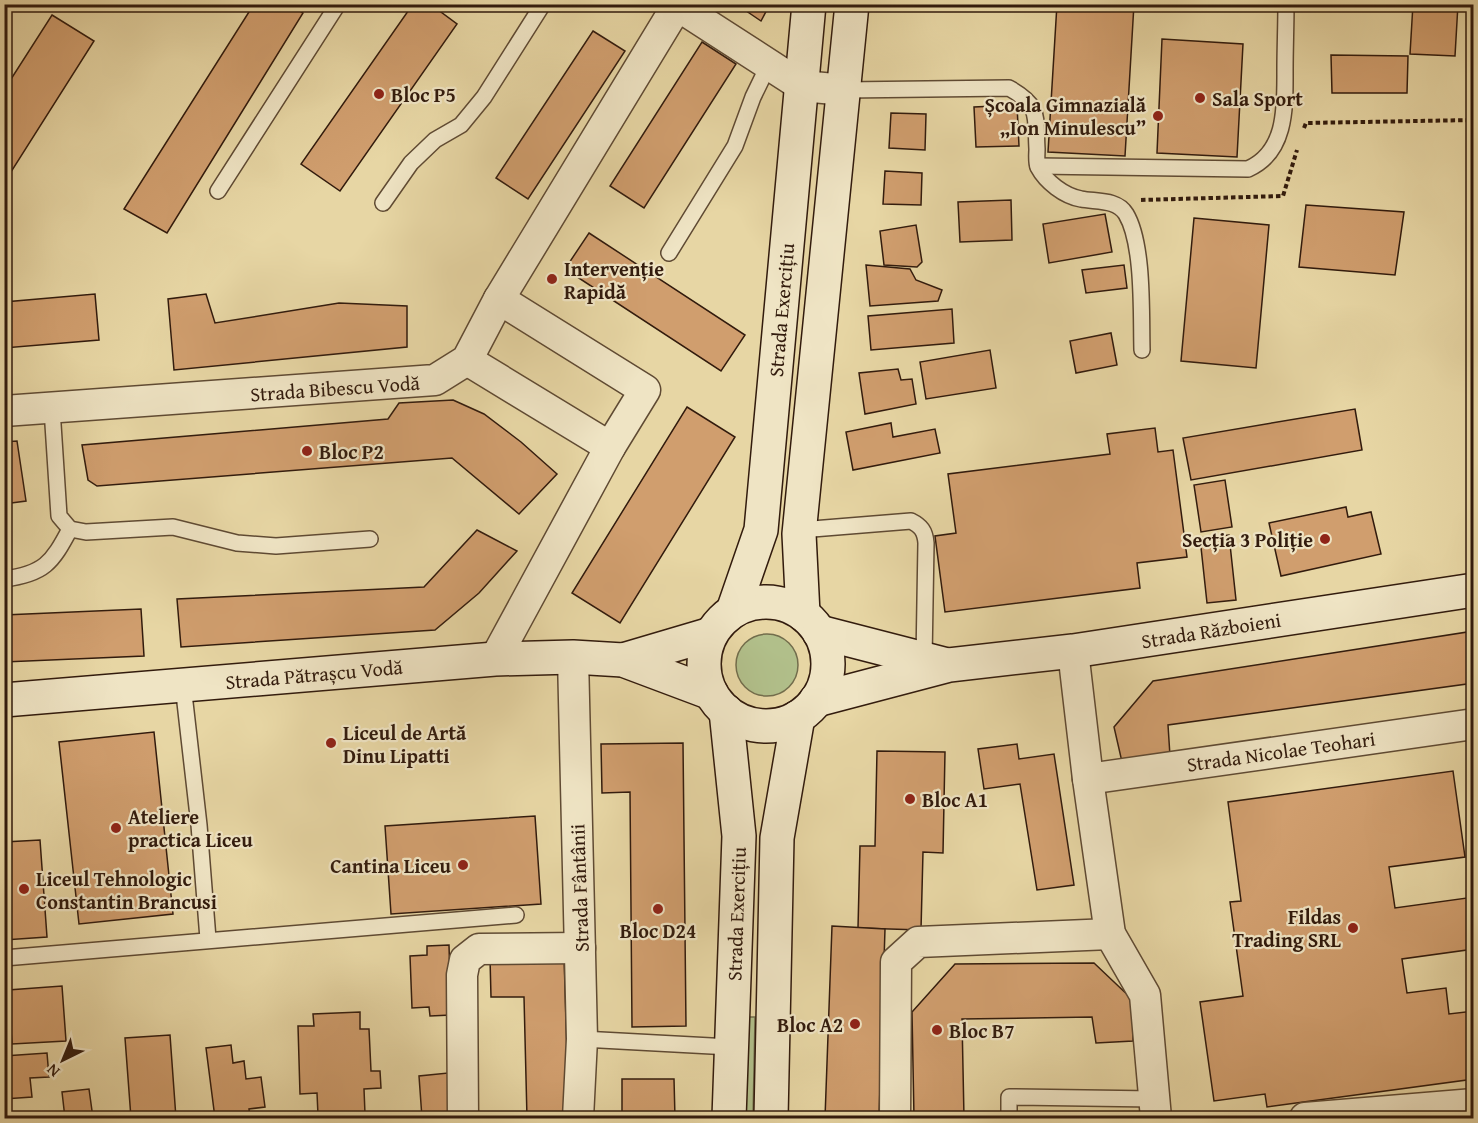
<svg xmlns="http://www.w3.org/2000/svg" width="1478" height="1123" viewBox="0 0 1478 1123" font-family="'Gentium Book Plus',serif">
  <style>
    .green { fill: #b1bf8a; stroke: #726d4c; stroke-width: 1.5 }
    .building { fill: #d09e6e; stroke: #321b0d; stroke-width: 1.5 }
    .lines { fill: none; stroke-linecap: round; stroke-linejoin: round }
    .lane-casing { stroke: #5f4a33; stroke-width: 18 }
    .street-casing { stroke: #5f4a33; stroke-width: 33 }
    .secondary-casing { stroke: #321b0d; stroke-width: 36 }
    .path { stroke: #321b0d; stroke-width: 4; stroke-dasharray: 4.5 3; stroke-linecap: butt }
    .lane { stroke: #efe4c4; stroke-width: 15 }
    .street { stroke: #efe4c4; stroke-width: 30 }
    .secondary { stroke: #efe4c4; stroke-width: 33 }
    .poi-dot { fill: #8f2418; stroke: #efe4c4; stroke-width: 2 }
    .labels { text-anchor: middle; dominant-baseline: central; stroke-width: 4.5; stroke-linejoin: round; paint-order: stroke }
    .poi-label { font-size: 20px; font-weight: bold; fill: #321b0d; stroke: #efe4c4; text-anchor: start }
    .street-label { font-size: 20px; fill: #321b0d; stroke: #efe4c4 }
  </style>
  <rect width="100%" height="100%" fill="#e7d6a4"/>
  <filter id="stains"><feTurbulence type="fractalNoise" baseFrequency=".00333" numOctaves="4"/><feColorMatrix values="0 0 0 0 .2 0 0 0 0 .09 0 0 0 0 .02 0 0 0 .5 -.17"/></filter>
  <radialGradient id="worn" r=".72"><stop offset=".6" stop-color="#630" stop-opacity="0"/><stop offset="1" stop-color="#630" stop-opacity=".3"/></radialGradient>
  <g class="green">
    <circle cx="767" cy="665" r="31"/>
    <polygon points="744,1017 755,1017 753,1118 742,1118"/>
  </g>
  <g class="building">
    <polygon points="254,4 289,4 303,13 167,233 124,209"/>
    <polygon points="413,4 430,4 457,24 340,191 301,164"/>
    <polygon points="736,4 770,4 761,21"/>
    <polygon points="1057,4 1134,4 1125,156 1048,152"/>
    <polygon points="1413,4 1458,4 1455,56 1410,54"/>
    <polygon points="52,15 94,41 4,183 4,90"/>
    <polygon points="593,31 625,51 528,199 496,178"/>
    <polygon points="1162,39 1243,44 1237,157 1157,153"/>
    <polygon points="702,42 736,64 644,208 610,186"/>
    <polygon points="1331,55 1408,56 1407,93 1332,93"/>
    <polygon points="1017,105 1019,146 976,147 974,107"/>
    <polygon points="891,113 926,114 925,150 889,148"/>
    <polygon points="885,171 922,173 921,205 883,204"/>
    <polygon points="1011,200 1012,240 960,242 958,202"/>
    <polygon points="1306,205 1404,212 1395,275 1299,267"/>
    <polygon points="1105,214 1112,252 1049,263 1043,224"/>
    <polygon points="1194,218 1269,225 1256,368 1181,361"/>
    <polygon points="916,225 922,262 917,267 884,265 880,231"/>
    <polygon points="589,233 745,335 721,371 565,269"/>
    <polygon points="866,265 910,269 916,280 942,290 938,301 870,306"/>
    <polygon points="1124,265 1127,288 1086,293 1082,270"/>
    <polygon points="95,294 99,340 4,348 4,302"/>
    <polygon points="206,294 215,323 339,303 407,306 407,347 174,370 168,299"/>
    <polygon points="952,309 954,343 871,350 868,316"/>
    <polygon points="1111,333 1117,365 1076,373 1070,341"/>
    <polygon points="990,350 996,388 926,399 920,362"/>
    <polygon points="898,369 901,380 912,379 916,404 865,414 859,373"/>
    <polygon points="453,400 484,414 521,442 557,474 519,514 452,458 97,486 88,480 82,445 388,419 399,403"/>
    <polygon points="687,407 735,437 620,623 572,593"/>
    <polygon points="1355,409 1362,450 1191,480 1183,438"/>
    <polygon points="891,423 893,437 935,429 940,453 853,470 846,432"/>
    <polygon points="1155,428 1158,452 1173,450 1187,557 1137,563 1140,588 945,612 935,536 956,533 948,474 1110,454 1107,434"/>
    <polygon points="17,441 26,501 4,504 4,442"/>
    <polygon points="1225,480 1232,527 1201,532 1194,485"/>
    <polygon points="1346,507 1348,517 1371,512 1381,554 1281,576 1269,523"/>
    <polygon points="477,530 517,551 479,593 435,630 181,647 177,599 424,587"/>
    <polygon points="1229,535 1236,600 1207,603 1200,538"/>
    <polygon points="141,609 144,656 4,662 4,615"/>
    <polygon points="1474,631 1474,683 1168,725 1170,756 1122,762 1114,727 1153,681"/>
    <polygon points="154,732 173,914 79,924 59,742"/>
    <polygon points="683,743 686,1026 632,1027 630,792 602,793 601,744"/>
    <polygon points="1017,744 1019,759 1054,754 1074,885 1037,890 1020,784 984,789 978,749"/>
    <polygon points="877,751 945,752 943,853 923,852 921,930 858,928 860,846 875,846"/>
    <polygon points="1453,771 1465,857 1389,867 1395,908 1474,897 1474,949 1402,959 1407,993 1446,988 1449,1014 1474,1011 1474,1079 1267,1107 1265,1094 1214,1101 1200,1002 1243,996 1230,902 1241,901 1228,802"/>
    <polygon points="535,816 541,904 391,914 385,826"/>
    <polygon points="40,840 47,937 4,940 4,842"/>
    <polygon points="832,926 885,929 879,1118 825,1118"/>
    <polygon points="449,945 451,1015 430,1016 429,1007 412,1008 410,956 427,955 427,946"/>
    <polygon points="564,956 569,1118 527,1118 524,997 491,997 490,958"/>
    <polygon points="1094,963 1133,1000 1133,1041 1096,1043 1092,1017 962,1019 964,1118 914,1118 912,1012 955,964"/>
    <polygon points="62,986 66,1041 12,1044 8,990"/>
    <polygon points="360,1012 360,1029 369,1029 371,1071 380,1071 381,1088 364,1089 365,1114 318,1115 317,1093 300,1094 298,1026 314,1026 313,1014"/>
    <polygon points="170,1035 176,1118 131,1118 125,1038"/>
    <polygon points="231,1045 233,1063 244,1061 246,1079 261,1077 265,1107 249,1109 250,1118 215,1118 206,1048"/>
    <polygon points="47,1053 49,1077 30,1078 32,1097 4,1099 4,1056"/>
    <polygon points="448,1073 451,1118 422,1118 419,1076"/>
    <polygon points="622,1079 674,1079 675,1118 622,1118"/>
    <polygon points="89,1089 93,1118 65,1118 62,1092"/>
  </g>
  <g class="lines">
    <g class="lane-casing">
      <g id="lane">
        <path d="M845 90 1009 88C1041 106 1035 115 1037 149 1037 154 1036 162 1038 167 1046 182 1064 196 1081 199 1096 202 1117 199 1126 214 1144 244 1141 315 1142 350"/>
        <path d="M1038 166 1248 169C1287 152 1285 106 1285 70 1285 48 1286 26 1286 4"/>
        <polyline points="218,191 338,4"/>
        <polyline points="383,203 411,163 435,140 461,125 484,97 543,4"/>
        <polyline points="669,253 735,146 753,97 769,64"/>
        <polyline points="52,409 59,516 70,529 86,532 173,527 237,543 276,546 370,539"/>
        <path d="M800 530 911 521C921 526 925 531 926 543L924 659"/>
        <path d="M4 579C44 574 52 563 70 529"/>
        <polyline points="183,685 199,825 208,939"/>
        <polyline points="4,958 516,915"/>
        <polyline points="582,1039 730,1047"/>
        <polyline points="1009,1118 1009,1097 1154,1099"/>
      </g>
    </g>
    <g class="street-casing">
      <g id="street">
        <polyline points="675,4 802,86 845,90"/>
        <polyline points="499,299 645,390 610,447"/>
        <polyline points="467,360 610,447 495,659"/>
        <polyline points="4,411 435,380 467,360 499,299 677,6"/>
        <polyline points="1073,651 1088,779 1110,934 1145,995 1156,1118"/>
        <polyline points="573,657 582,1039 578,1118"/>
        <polyline points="1088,779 1474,724"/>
        <polyline points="463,1118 462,975 465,960 479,949 580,948"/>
        <polyline points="895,1118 896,962 918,942 1110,934"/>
        <polyline points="1305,1118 1474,1104"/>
      </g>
    </g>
    <g class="secondary-casing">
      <g id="secondary">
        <circle cx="766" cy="664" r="62"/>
        <polyline points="733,611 761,530 809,4"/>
        <polyline points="803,614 799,534 852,4"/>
        <polyline points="819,632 947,665"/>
        <polyline points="623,660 711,634"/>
        <polyline points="4,700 495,659 573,657 623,660 711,693"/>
        <polyline points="816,700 949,665 1073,651 1474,590"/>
        <polyline points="726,711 739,836 729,1118"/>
        <polyline points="771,1118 777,838 798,717"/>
      </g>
    </g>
    <g class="path">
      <polyline points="1304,128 1306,123 1474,120"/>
      <polyline points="1141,200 1283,196 1297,150"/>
    </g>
    <use href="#lane" class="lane"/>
    <use href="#street" class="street"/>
    <use href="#secondary" class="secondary"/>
  </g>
  <g class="poi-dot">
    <circle cx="379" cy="94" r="6"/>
    <circle cx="1200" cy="98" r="6"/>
    <circle cx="1158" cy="116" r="6"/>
    <circle cx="552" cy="279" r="6"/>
    <circle cx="307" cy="451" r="6"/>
    <circle cx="1325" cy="539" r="6"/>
    <circle cx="331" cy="743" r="6"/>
    <circle cx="910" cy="799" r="6"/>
    <circle cx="116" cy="828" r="6"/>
    <circle cx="463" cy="865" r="6"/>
    <circle cx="24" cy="889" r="6"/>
    <circle cx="658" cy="909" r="6"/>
    <circle cx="1353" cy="928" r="6"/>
    <circle cx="855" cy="1024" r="6"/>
    <circle cx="937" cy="1030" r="6"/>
  </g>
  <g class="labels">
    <g class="poi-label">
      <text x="391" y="94">Bloc P5</text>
      <text x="1212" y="98">Sala Sport</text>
      <text x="1146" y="104" text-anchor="end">Școala Gimnazială<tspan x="1146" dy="23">„Ion Minulescu”</tspan></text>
      <text x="564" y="268">Intervenție<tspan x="564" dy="23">Rapidă</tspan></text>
      <text x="319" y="451">Bloc P2</text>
      <text x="1313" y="539" text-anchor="end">Secția 3 Poliție</text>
      <text x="343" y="732">Liceul de Artă<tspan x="343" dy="23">Dinu Lipatti</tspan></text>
      <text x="922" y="799">Bloc A1</text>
      <text x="128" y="816">Ateliere<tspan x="128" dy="23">practica Liceu</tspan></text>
      <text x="451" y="865" text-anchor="end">Cantina Liceu</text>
      <text x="36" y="878">Liceul Tehnologic<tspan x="36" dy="23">Constantin Brancusi</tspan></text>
      <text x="1341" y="916" text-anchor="end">Fildas<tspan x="1341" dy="23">Trading SRL</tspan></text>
      <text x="658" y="930" text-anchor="middle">Bloc D24</text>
      <text x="843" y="1024" text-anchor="end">Bloc A2</text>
      <text x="949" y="1030">Bloc B7</text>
    </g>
    <g class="street-label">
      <text transform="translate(781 310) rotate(-85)">Strada Exercițiu</text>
      <text transform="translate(335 388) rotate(-4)">Strada Bibescu Vodă</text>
      <text transform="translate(1211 630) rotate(-9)">Strada Războieni</text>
      <text transform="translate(314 674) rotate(-5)">Strada Pătrașcu Vodă</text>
      <text transform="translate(1281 751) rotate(-8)">Strada Nicolae Teohari</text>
      <text transform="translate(579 888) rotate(-92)">Strada Fântânii</text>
      <text transform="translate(736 914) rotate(-88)">Strada Exercițiu</text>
    </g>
  </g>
  <rect width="1478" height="1123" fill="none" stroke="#e7d6a4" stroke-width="24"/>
  <rect x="6" y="6" width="1466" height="1111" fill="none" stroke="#321b0d" stroke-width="3"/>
  <rect x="12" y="12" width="1454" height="1099" fill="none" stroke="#321b0d" stroke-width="1.5"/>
  <g transform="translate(63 1060) rotate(223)" stroke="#efe4c4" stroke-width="4.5" paint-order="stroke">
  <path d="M0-4.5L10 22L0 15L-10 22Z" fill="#321b0d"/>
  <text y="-9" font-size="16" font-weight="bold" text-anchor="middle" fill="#321b0d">N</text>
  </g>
  <rect width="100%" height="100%" filter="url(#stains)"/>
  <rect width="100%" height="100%" fill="url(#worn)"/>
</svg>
